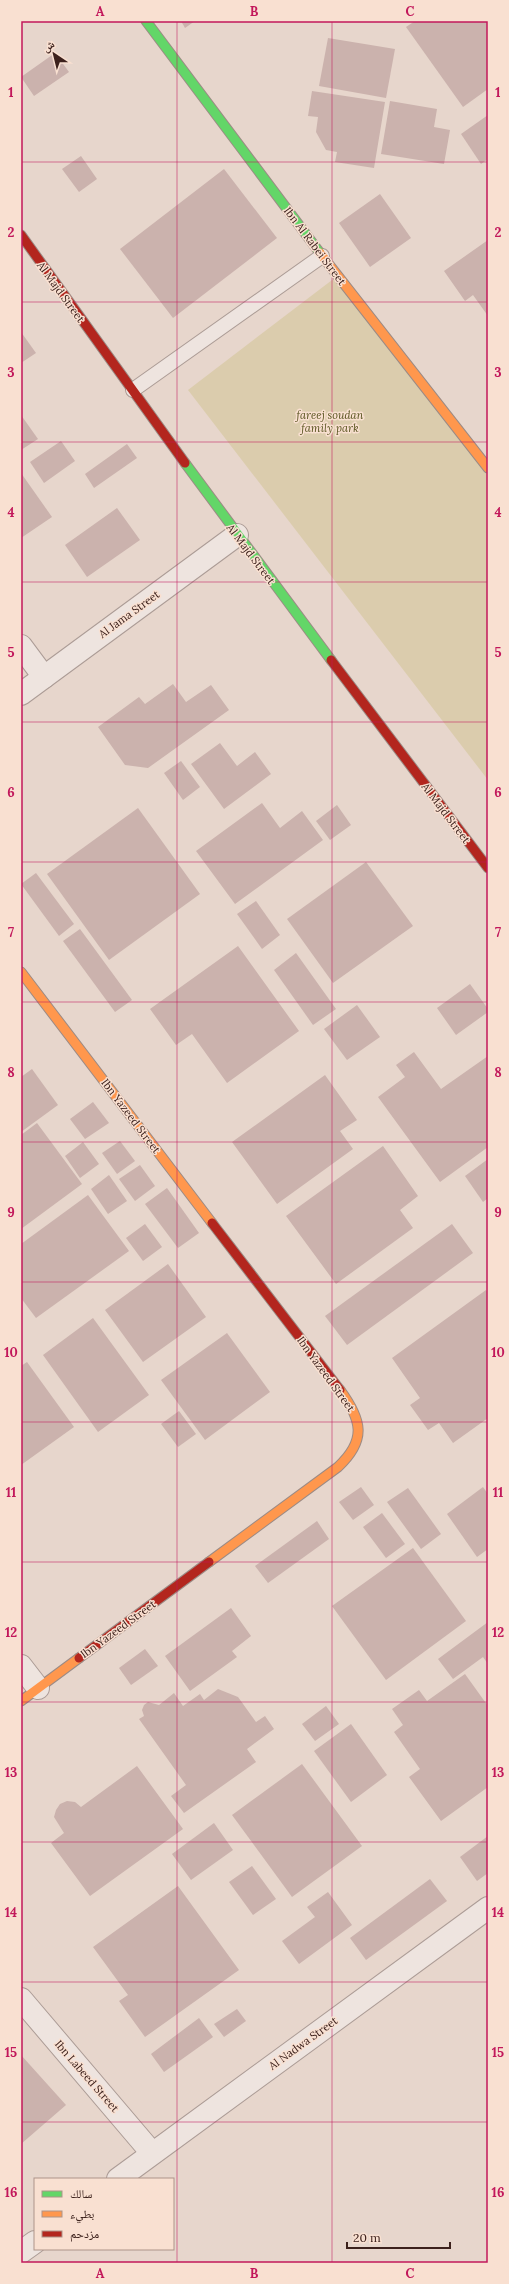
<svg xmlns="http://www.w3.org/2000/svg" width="509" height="2284" viewBox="0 0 509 2284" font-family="Lora,'Noto Naskh Arabic',serif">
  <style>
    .green { fill: #dbccad }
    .building { fill: #cbb2ad }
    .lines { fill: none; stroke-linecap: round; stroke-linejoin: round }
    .lane-casing { stroke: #ac9c96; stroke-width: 16 }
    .street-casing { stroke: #ac9c96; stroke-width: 24 }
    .fast-casing { stroke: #9c8b85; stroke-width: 11 }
    .slow-casing { stroke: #9c8b85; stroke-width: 11 }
    .jam-casing { stroke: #9c8b85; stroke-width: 11 }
    .lane { stroke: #eee4df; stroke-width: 14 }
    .street { stroke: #eee4df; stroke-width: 22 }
    .fast { stroke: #63d668; stroke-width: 9 }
    .slow { stroke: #ff974d; stroke-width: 9 }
    .jam { stroke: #b3261e; stroke-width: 9 }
    .grid { fill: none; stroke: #c2185b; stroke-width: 1; stroke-opacity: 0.55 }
    .labels { text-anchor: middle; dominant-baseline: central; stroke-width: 3; stroke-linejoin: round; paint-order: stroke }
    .street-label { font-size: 11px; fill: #3c211c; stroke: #f9e0d1 }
    .park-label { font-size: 11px; font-style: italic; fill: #5a5521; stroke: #f9e0d1 }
    .neatline { fill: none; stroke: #c2185b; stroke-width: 1.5 }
    .grid-label { font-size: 13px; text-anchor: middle; font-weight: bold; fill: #c2185b }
  </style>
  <rect width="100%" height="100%" fill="#e7d6cc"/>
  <polygon class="green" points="336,277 488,475 488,780 188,390"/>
  <g class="building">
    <polygon points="181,21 195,21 185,28"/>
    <polygon points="415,21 488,21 488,89 463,107 406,27"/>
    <polygon points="328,38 395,49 386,98 319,86"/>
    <polygon points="55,53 69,72 34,96 21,77"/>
    <polygon points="312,91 385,102 374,168 335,162 337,152 326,150 316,132 318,117 308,116"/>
    <polygon points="390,101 437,109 434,127 450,130 444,164 381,154"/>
    <polygon points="488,115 488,159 481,164 461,134"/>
    <polygon points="81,156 97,179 79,192 62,169"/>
    <polygon points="224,169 277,238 173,318 120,249"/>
    <polygon points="380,194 411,238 370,267 339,223"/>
    <polygon points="488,240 488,316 473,295 465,301 444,271"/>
    <polygon points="21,332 36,353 21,363"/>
    <polygon points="21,415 38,439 21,450"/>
    <polygon points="61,441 75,461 44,483 30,462"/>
    <polygon points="127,444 137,458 94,488 85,474"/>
    <polygon points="21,473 52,517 21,538"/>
    <polygon points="117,508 140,540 87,577 65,545"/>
    <polygon points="173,684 186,702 211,685 229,710 148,768 125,765 98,727 139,697 145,704"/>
    <polygon points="220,743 237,766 255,752 271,774 224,809 191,764"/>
    <polygon points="181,761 200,787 183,800 164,773"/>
    <polygon points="262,803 280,828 302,811 323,840 235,904 196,851"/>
    <polygon points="337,805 351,825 330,840 316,821"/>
    <polygon points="138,808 200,894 109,960 47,874"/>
    <polygon points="366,862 413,926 333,983 287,919"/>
    <polygon points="36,873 74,924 59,936 21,884"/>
    <polygon points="256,901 280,935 262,949 237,914"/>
    <polygon points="80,929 132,1000 115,1012 63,941"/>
    <polygon points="238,946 299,1031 227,1083 192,1034 176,1045 150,1009"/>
    <polygon points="296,953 336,1009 313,1025 274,970"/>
    <polygon points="470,984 488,1009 488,1012 456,1035 437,1008"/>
    <polygon points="357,1005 380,1037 347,1060 324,1029"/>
    <polygon points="414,1052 441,1089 488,1056 488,1147 440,1182 378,1097 405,1077 396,1065"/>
    <polygon points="32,1069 58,1105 21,1132 21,1077"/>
    <polygon points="325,1075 357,1120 340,1131 353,1149 277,1204 232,1142"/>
    <polygon points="93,1102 109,1123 85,1139 70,1119"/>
    <polygon points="37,1123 82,1184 21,1229 21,1135"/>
    <polygon points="120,1141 135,1161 117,1174 102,1153"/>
    <polygon points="83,1142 99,1164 80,1178 65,1156"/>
    <polygon points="383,1146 418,1196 400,1210 413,1228 336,1284 286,1216"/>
    <polygon points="488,1159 488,1198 483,1202 465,1176"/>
    <polygon points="140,1165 155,1186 135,1201 119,1179"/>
    <polygon points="109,1175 127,1201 108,1214 91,1189"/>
    <polygon points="167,1188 199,1233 178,1248 145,1204"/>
    <polygon points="88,1195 129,1251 36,1318 21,1298 21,1244"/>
    <polygon points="145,1224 162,1247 143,1261 126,1238"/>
    <polygon points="452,1224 473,1253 347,1345 325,1316"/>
    <polygon points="168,1264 206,1317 143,1362 105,1310"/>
    <polygon points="486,1290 488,1293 488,1418 453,1443 439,1423 428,1430 410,1405 420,1398 392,1358"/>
    <polygon points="93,1318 149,1395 98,1432 43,1355"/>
    <polygon points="227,1333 270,1392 205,1440 161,1380"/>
    <polygon points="27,1362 74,1427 21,1465 21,1366"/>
    <polygon points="179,1411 196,1434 178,1447 161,1424"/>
    <polygon points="361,1487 374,1505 353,1520 339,1502"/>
    <polygon points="483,1487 488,1494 488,1549 477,1557 447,1514"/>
    <polygon points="408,1488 441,1534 421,1549 387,1502"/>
    <polygon points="382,1513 405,1544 386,1558 363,1527"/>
    <polygon points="317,1521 329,1539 268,1583 255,1566"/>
    <polygon points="413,1548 466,1621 386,1680 332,1606"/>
    <polygon points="231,1608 251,1636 232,1651 237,1657 190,1691 165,1656"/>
    <polygon points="488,1622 488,1664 483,1657 453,1679 438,1659"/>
    <polygon points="145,1649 158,1666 131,1685 119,1668"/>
    <polygon points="465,1674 488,1706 488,1787 441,1821 409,1777 420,1769 394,1732 403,1725 392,1709 419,1690 427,1701"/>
    <polygon points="218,1689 238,1697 256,1722 265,1716 274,1729 247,1749 256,1762 184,1813 171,1796 186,1785 139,1719 144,1716 142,1710 144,1705 148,1702 159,1705 174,1693 183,1706 200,1694 204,1700"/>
    <polygon points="326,1706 339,1724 315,1741 302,1724"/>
    <polygon points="351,1724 387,1775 351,1802 314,1751"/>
    <polygon points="302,1764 362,1846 292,1897 232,1815"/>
    <polygon points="137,1766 183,1829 90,1896 51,1843 64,1833 54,1817 56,1810 60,1804 67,1801 75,1802 81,1807"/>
    <polygon points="214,1823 233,1850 191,1880 172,1854"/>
    <polygon points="488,1836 488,1873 477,1881 460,1857"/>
    <polygon points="252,1866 276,1899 253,1915 229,1882"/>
    <polygon points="430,1879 447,1901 366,1960 350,1938"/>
    <polygon points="178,1886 239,1970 145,2037 119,2001 128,1995 93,1947"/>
    <polygon points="328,1892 352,1925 299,1964 282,1941 315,1917 307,1907"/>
    <polygon points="237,2009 246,2021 224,2037 214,2024"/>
    <polygon points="199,2018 213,2037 164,2072 151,2054"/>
    <polygon points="21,2055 66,2105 21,2144"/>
  </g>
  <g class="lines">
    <g class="lane-casing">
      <polyline id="lane" points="133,390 322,256"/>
    </g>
    <g class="street-casing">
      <g id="street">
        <polyline points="21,646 44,677"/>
        <polyline points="21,694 237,535"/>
        <polyline points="21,1666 38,1688"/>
        <polyline points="21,1999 152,2153"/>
        <polyline points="118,2179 488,1908"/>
        <polyline points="21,2252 35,2242"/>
      </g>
    </g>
    <g class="fast-casing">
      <g id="fast">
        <polyline points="146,21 320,253"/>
        <polyline points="185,463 331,660"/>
      </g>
    </g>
    <g class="slow-casing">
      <g id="slow">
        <polyline points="320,253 488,468"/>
        <polyline points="21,972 212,1223"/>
        <path d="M209 1562 338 1467C367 1440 362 1420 340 1390"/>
        <polyline points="21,1701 79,1658"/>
      </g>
    </g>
    <g class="jam-casing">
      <g id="jam">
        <polyline points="21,235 185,463"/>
        <polyline points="331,660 488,868"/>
        <polyline points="212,1223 340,1390"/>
        <polyline points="79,1658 209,1562"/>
      </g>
    </g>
    <use href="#lane" class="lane"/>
    <use href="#street" class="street"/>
    <use href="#fast" class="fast"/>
    <use href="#slow" class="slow"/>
    <use href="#jam" class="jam"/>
  </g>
  <path class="grid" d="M177 21V2263M332 21V2263M21 162H488M21 302H488M21 442H488M21 582H488M21 722H488M21 862H488M21 1002H488M21 1142H488M21 1282H488M21 1422H488M21 1562H488M21 1702H488M21 1842H488M21 1982H488M21 2122H488"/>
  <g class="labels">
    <g class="street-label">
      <text transform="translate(315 246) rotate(53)">Ibn Al Rabei Street</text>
      <text transform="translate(61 292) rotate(54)">Al Majd Street</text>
      <text transform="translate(251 554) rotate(53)">Al Majd Street</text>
      <text transform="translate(129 614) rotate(-36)">Al Jama Street</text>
      <text transform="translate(446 813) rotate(53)">Al Majd Street</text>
      <text transform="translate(131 1116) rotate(53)">Ibn Yazeed Street</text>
      <text transform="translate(326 1374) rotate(54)">Ibn Yazeed Street</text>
      <text transform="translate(118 1629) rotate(-36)">Ibn Yazeed Street</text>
      <text transform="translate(303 2043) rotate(-36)">Al Nadwa Street</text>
      <text transform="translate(87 2076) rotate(49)">Ibn Labeed Street</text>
    </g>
    <g class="park-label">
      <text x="330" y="415">fareej soudan<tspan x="330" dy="13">family park</tspan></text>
    </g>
  </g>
  <rect width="509" height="2284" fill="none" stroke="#f9e0d1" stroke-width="44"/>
  <rect x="34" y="2178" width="140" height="72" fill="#f9e0d1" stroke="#ad9489"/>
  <rect x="42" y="2191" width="20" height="6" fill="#63d668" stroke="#ad9489"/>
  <text x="70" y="2198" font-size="12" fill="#3c211c">سالك</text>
  <rect x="42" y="2211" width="20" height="6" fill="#ff974d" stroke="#ad9489"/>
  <text x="70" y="2218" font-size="12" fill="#3c211c">بطيء</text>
  <rect x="42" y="2231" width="20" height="6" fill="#b3261e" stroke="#ad9489"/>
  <text x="70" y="2238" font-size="12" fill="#3c211c">مزدحم</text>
  <g transform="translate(54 54) rotate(325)" stroke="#f9e0d1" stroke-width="3" paint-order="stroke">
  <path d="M0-3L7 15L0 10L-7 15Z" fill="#3c211c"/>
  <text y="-6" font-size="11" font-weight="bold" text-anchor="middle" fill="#3c211c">ش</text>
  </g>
  <path d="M347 2242v6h103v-6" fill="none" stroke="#3c211c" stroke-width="2"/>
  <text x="353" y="2242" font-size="12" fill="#3c211c" stroke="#f9e0d1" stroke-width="3" paint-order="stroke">20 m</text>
  <rect x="22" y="22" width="465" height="2240" class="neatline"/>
  <g class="grid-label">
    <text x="100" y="16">A</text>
    <text x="254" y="16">B</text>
    <text x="410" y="16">C</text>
    <text x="11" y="97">1</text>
    <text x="498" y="97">1</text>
    <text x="11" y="237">2</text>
    <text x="498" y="237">2</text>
    <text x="11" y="377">3</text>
    <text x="498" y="377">3</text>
    <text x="11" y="517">4</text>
    <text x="498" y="517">4</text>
    <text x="11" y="657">5</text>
    <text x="498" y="657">5</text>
    <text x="11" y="797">6</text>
    <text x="498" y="797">6</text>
    <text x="11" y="937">7</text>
    <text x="498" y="937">7</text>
    <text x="11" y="1077">8</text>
    <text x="498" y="1077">8</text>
    <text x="11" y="1217">9</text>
    <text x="498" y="1217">9</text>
    <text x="11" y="1357">10</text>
    <text x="498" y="1357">10</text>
    <text x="11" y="1497">11</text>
    <text x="498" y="1497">11</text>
    <text x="11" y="1637">12</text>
    <text x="498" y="1637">12</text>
    <text x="11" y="1777">13</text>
    <text x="498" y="1777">13</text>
    <text x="11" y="1917">14</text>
    <text x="498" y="1917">14</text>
    <text x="11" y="2057">15</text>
    <text x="498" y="2057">15</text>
    <text x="11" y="2197">16</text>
    <text x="498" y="2197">16</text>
    <text x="100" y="2278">A</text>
    <text x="254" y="2278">B</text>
    <text x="410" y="2278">C</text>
  </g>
</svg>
